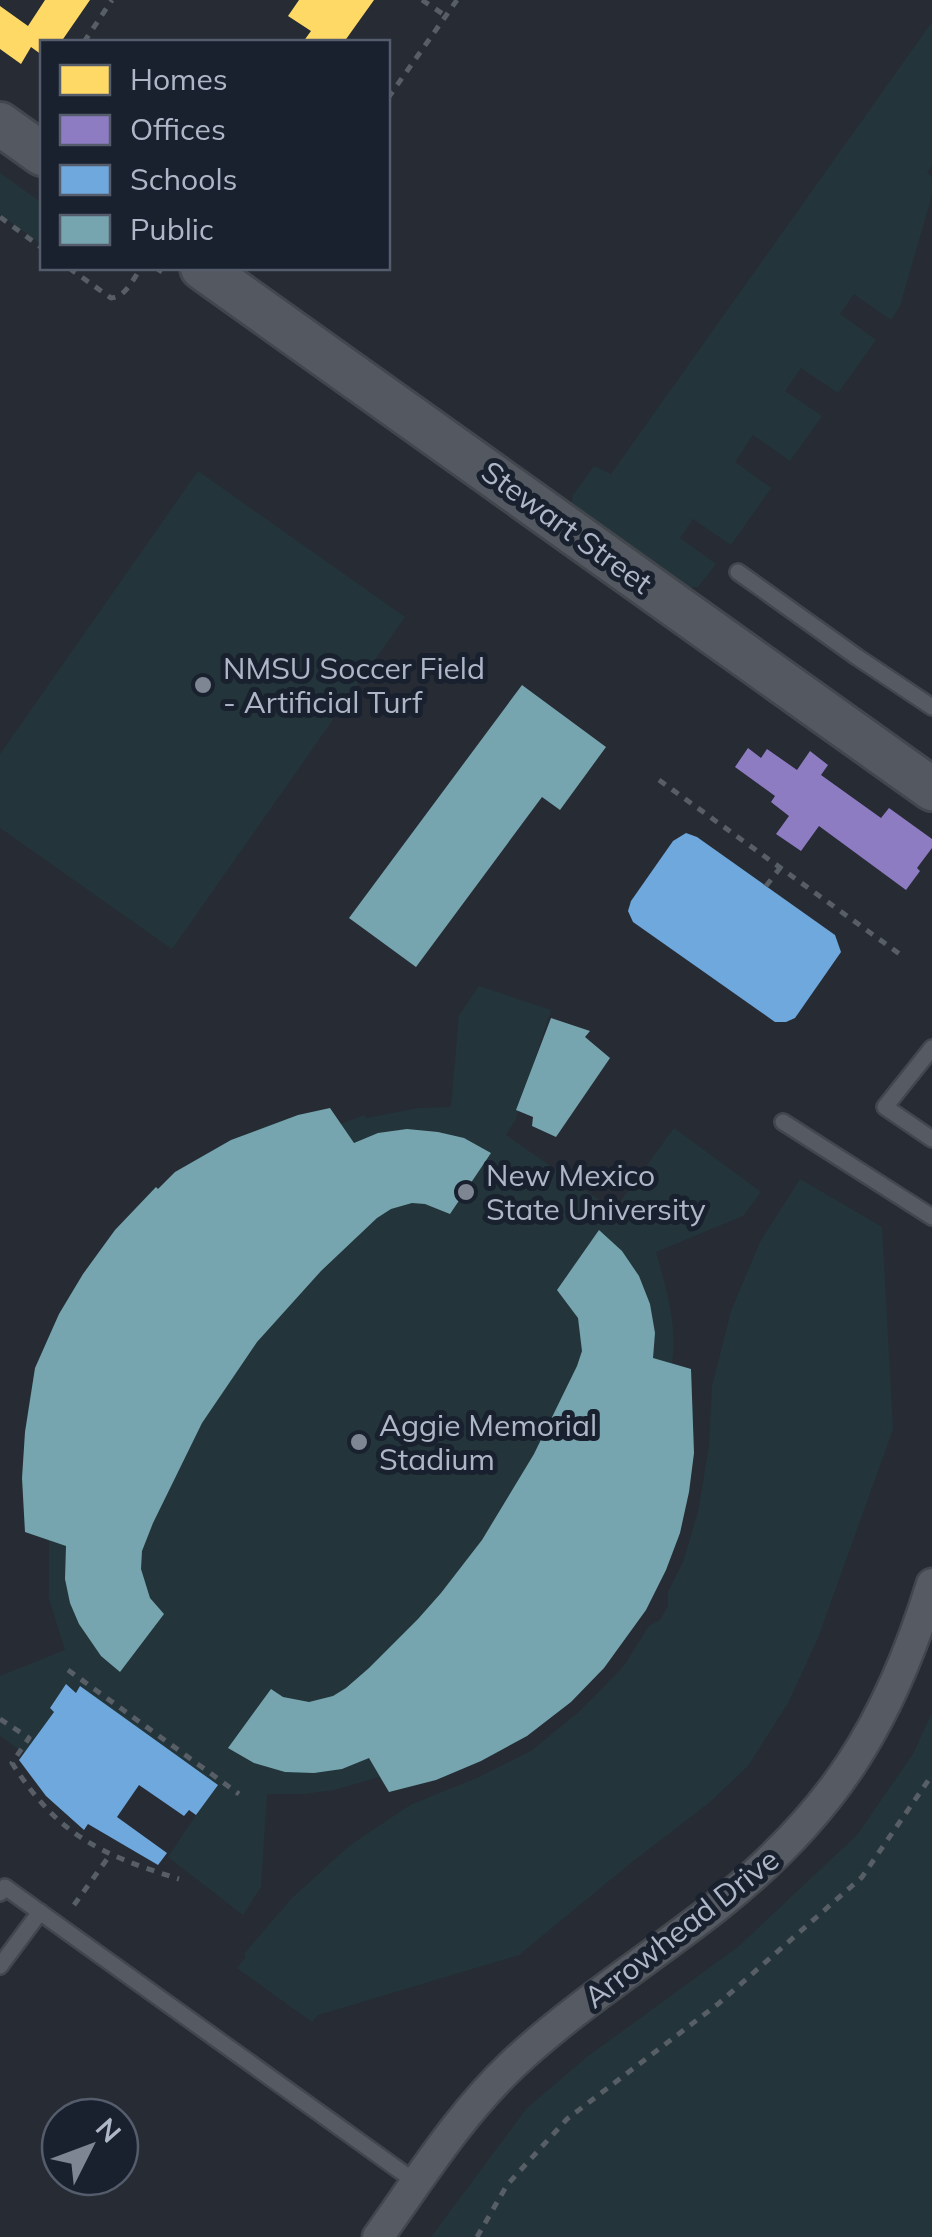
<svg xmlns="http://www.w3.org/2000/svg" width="932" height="2237" viewBox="0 0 932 2237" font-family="Mulish,sans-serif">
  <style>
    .green { fill: #23353a }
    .homes { fill: #ffd966 }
    .offices { fill: #8e7cc3 }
    .schools { fill: #6fa8dc }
    .public { fill: #76a5af }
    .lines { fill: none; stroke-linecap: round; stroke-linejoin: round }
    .lane-casing { stroke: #42464d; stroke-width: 20 }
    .street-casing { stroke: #42464d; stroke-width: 35 }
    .secondary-casing { stroke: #42464d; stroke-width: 48 }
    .path { stroke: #585e65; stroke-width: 5; stroke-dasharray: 8 8; stroke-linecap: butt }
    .lane { stroke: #565a63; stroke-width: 15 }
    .street { stroke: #565a63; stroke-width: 30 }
    .secondary { stroke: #545961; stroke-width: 42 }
    .poi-dot { fill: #7e8694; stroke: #19212f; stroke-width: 4 }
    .labels { text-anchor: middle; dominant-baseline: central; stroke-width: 10; stroke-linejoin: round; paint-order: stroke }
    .street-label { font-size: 30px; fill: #aeb7c7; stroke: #19212f }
    .poi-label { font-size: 30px; fill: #aeb7c7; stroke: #19212f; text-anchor: start }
  </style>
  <rect width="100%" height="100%" fill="#262b34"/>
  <g class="green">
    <polygon points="932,22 932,166 927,172 932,177 932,195 900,306 891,320 854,294 840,314 876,340 838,393 801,368 785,391 822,416 790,461 753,435 735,462 771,488 731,545 693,519 680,538 716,564 698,587 690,588 576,506 572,502 573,495 594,466 611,474"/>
    <polygon points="0,173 42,203 42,245 0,214"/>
    <polygon points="198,471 405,617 172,949 0,828 0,754"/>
    <path d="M479 986 551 1010 516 1119 506 1135 614 1210 674 1128 761 1192 743 1216 656 1252C666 1287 678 1327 672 1363L691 1369 694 1453 680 1533 666 1570 651 1599 604 1667 527 1736 481 1761 436 1780 389 1792 379 1777 334 1790 304 1794H267L261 1887 243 1915 168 1857 196 1815 81 1687 76 1693 65 1685 50 1708 54 1712 24 1753 0 1736V1676L65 1650 49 1599V1541L25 1532C22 1478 22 1425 35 1372 38 1360 44 1348 49 1336 74 1280 112 1229 156 1187L159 1189 175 1172 204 1155 231 1140 269 1125 298 1115 341 1124 364 1115 367 1118 419 1108 451 1107 459 1015Z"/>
    <polygon points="800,1179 882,1227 893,1429 818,1638 788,1703 748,1766 710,1802 632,1862 519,1955 318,2015 312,2022 237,1968 246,1957 244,1954 291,1899 349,1846 410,1805 479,1777 531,1751 580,1711 623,1667 649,1626 660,1620 668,1606 668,1592 683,1562 698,1512 709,1446 712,1386 731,1311 760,1242"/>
    <polygon points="932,1713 932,2237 431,2237 527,2108 587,2057 739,1946 857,1835 913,1754"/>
  </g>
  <g class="homes">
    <polygon points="45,0 90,0 61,42 42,42 42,55 31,47 21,64 0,49 0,6 28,26"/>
    <polygon points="299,0 374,0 344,42 303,42 311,31 288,16"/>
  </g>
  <polygon class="offices" points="748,748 761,758 767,749 797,770 810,751 828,765 821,775 881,818 889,808 932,839 932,848 917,868 920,871 906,890 819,826 801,851 776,834 789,816 771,802 775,796 735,767"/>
  <g class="schools">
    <polygon points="686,833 697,837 835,935 841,952 795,1018 786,1022 775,1022 633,922 628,911 631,901 673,841"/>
    <polygon points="66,1684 76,1693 80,1686 218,1785 196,1815 189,1810 184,1816 139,1785 117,1817 167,1853 158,1865 88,1824 84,1830 46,1796 19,1760 54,1712 50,1708"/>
  </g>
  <g class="public">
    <polygon points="522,685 606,747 560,810 542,797 416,967 349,918"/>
    <polygon points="551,1018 590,1031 585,1037 610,1058 556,1137 532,1126 533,1117 516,1110"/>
    <polygon points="330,1108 354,1143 378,1133 407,1129 438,1132 464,1138 491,1153 450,1214 425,1204 412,1203 391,1209 377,1218 321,1271 257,1342 202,1423 153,1523 142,1551 141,1569 150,1598 164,1614 120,1672 101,1656 79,1624 70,1603 65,1579 66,1546 25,1532 22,1478 25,1432 35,1368 59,1314 83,1274 115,1230 156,1187 158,1189 175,1172 231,1140 298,1115"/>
    <polygon points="599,1230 622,1251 639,1276 650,1304 655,1333 653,1358 691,1369 694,1453 689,1492 680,1533 666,1570 646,1610 604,1668 571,1702 527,1736 481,1761 436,1780 389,1792 369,1758 342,1769 314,1773 285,1772 254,1763 228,1748 271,1689 283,1697 309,1702 333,1696 346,1688 369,1668 418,1619 441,1593 482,1540 534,1454 577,1366 582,1351 578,1318 557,1290"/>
  </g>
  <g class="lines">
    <g class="lane-casing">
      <g id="lane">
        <polyline points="738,572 857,657 932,707"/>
        <polyline points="932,1048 885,1107 932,1139"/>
        <polyline points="783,1122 932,1217"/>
        <polyline points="0,1893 5,1887 417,2183"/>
        <polyline points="0,1966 40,1912"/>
      </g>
    </g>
    <g class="street-casing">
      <path id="street" d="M378 2237C420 2178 460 2114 513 2064 576 2005 650 1959 717 1906 832 1815 889 1724 932 1584"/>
    </g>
    <g class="secondary-casing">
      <g id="secondary">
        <polyline points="0,124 42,154"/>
        <polyline points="202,268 932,789"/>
      </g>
    </g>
    <g class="path">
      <polyline points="422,0 446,16"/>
      <polyline points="84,42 112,0"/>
      <polyline points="388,98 457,0"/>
      <polyline points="0,217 42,248"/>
      <path d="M69 268 111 298C126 297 133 279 141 268"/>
      <polyline points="156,268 162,272"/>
      <polyline points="659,780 901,955"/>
      <polyline points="766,886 780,868"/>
      <polyline points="68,1670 239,1794"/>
      <path d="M0 1719 29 1738 12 1763C58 1835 99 1854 179 1879"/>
      <polyline points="74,1905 110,1855"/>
      <polyline points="477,2237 507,2185 567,2119 718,2004 862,1877 932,1775"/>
    </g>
    <use href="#lane" class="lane"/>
    <use href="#street" class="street"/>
    <use href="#secondary" class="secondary"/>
  </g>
  <g class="poi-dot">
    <circle cx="203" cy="685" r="10"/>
    <circle cx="466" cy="1192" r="10"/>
    <circle cx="359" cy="1442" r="10"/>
  </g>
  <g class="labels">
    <g class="street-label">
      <text transform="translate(567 527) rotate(36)">Stewart Street</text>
      <text transform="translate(681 1928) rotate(-38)">Arrowhead Drive</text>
    </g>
    <g class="poi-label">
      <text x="223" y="668">NMSU Soccer Field<tspan x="223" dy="34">- Artificial Turf</tspan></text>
      <text x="486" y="1175">New Mexico<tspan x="486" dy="34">State University</tspan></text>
      <text x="379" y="1425">Aggie Memorial<tspan x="379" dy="34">Stadium</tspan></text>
    </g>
  </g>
  <rect x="40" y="40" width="350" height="230" fill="#19212f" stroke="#555d6c" stroke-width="2.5"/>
  <rect x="60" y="65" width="50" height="30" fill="#ffd966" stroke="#555d6c" stroke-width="2.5"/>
  <text x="130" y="90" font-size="30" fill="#aeb7c7">Homes</text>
  <rect x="60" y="115" width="50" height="30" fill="#8e7cc3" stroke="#555d6c" stroke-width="2.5"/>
  <text x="130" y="140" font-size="30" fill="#aeb7c7">Offices</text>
  <rect x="60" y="165" width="50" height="30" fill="#6fa8dc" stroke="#555d6c" stroke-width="2.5"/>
  <text x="130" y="190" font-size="30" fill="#aeb7c7">Schools</text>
  <rect x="60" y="215" width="50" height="30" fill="#76a5af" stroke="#555d6c" stroke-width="2.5"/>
  <text x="130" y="240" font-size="30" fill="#aeb7c7">Public</text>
  <g transform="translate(90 2147) rotate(48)"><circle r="48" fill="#19212f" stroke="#555d6c" stroke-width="2.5"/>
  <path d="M0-8L18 38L0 25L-18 38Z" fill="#7e8694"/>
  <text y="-15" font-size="28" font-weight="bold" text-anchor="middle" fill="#aeb7c7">N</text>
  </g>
</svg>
